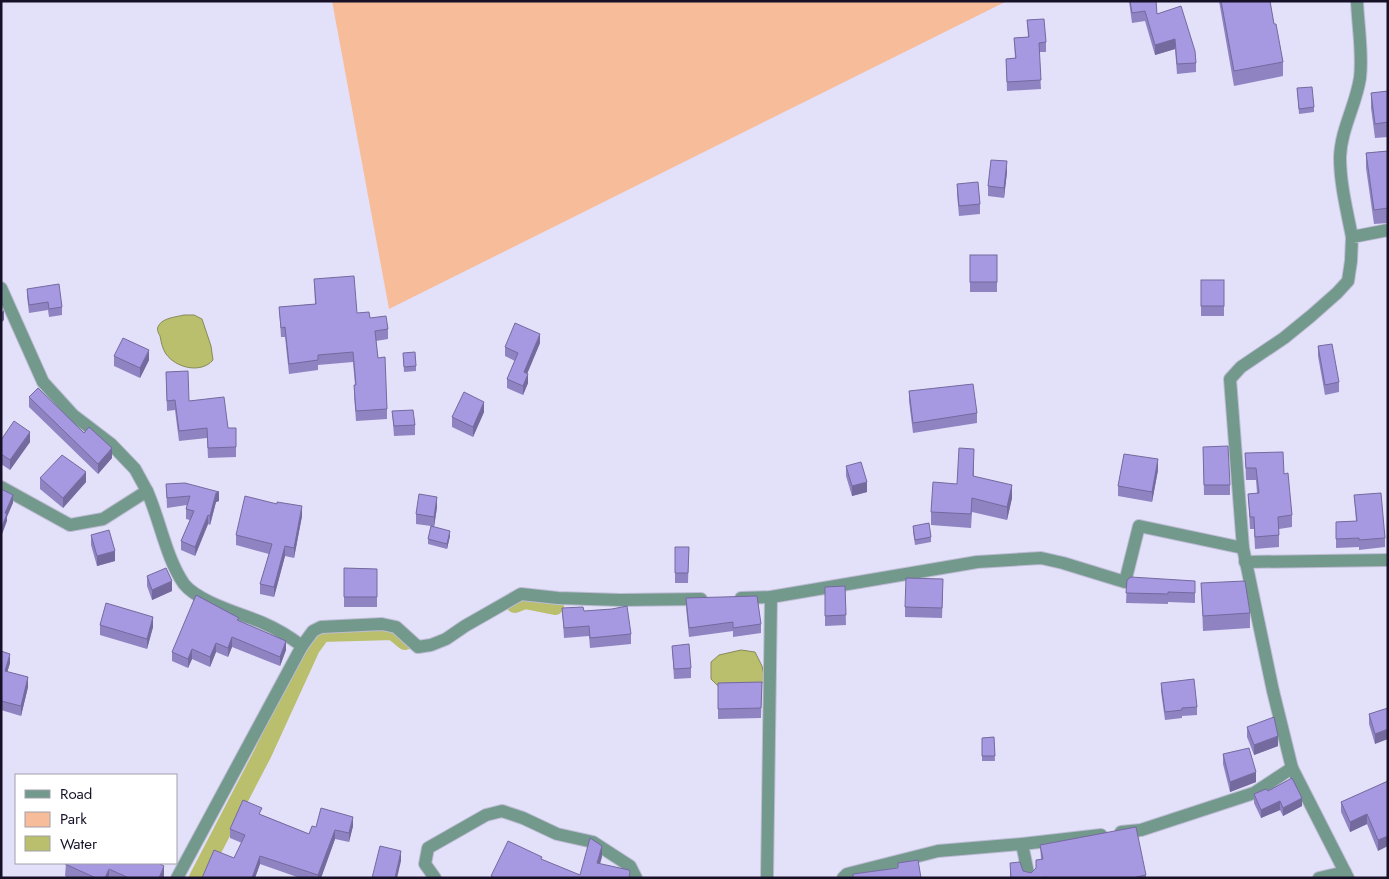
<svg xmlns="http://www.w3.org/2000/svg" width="1389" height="879" viewBox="0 0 1389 879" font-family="Jost,sans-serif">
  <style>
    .green { fill: #f7bd9b }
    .water { fill: #b9bf6d; stroke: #888b58 }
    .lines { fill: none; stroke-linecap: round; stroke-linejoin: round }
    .canal { stroke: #b9bf6d; stroke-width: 18 }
    .minor-casing { stroke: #bebbd4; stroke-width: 14 }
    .minor { stroke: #72998c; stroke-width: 12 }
    .wall { fill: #8f83c2 }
    .shaded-wall { fill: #746a9e }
    .building { fill: #a698e1; stroke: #746a9e }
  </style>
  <rect width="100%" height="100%" fill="#e3e0fa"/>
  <polygon class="green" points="332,1 1007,1 389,309"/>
  <g class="water">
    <path d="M184 315H194L202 319 211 346 213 360C201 374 176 368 166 354 163 350 161 342 160 336 158 332 156 329 159 325 163 318 176 317 184 315Z"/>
    <polygon points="741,650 755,652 762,666 765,680 758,687 719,687 711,679 711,662 719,655"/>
  </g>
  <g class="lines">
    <g class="canal">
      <polyline points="515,604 525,600 555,606"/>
      <polyline points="198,878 263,753 311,648 322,633 393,631 405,641"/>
    </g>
    <g class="minor-casing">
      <g id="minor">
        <path d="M1352 237C1347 211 1340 184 1340 157 1341 129 1356 105 1360 78 1363 54 1358 26 1357 1"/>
        <polyline points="1,288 43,382 73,415 111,444 135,469 147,491"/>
        <path d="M1 487 70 525 103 519 147 491C160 520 166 558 184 584 198 602 242 614 263 623 277 629 290 637 302 646L177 878"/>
        <polyline points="1245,562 1388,560"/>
        <polyline points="741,598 771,597 977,562 1041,558 1063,563 1125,582 1139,526 1243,548"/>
        <polyline points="302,646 313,631 321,627 382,624 396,627 418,647 431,645 446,639 465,626 521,594 558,598 620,600 701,599"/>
        <polyline points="1121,832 1141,830 1254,793 1292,768"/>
        <polyline points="1022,844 1101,835"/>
        <polyline points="435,878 425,864 428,848 486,815 502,811 523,818 557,834 593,842 630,866 636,878"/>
        <polyline points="767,878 771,597"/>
        <polyline points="843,878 847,874 938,851 1022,844 1029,878"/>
        <polyline points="1319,878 1345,872"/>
        <polyline points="1348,878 1292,768 1273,691 1243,548 1230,379 1241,367 1284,338 1311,316 1337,293 1348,281 1351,261 1352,237 1388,230"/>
      </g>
    </g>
    <use href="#minor" class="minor"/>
  </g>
  <g class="wall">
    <polygon points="1129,1 1156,1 1157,14 1196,63 1196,72 1177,74 1175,49 1155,55 1145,21 1132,23"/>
    <polygon points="1219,1 1270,1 1274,24 1283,62 1283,76 1234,86"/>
    <polygon points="1027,20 1046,42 1046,52 1039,52 1041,89 1007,91 1006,59 1015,58 1014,38 1028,37"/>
    <polygon points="1297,88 1314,107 1314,112 1299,114"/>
    <polygon points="1388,91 1388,137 1375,138 1371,108 1371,93"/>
    <polygon points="1388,151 1388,223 1374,224 1366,168 1366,153"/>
    <polygon points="1007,172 1004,198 988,196 988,186"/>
    <polygon points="957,184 980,204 980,214 959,216 957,194"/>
    <rect x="970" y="255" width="27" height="37"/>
    <polygon points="314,279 357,313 370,318 388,329 388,339 376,341 378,358 387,409 387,419 356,421 354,395 354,385 355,385 353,362 318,365 318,370 289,374 285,337 281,337 279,307 315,304"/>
    <rect x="1201" y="280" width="23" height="36"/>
    <polygon points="27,289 62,307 62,315 49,317 48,310 29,313 27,296"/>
    <polygon points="540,343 527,374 528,383 523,395 507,388 507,379 515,361 505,356 505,347"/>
    <polygon points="1318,346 1339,382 1339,392 1325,395 1318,356"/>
    <polygon points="403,353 416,366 416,371 404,372"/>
    <polygon points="114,356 149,360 140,378 114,366"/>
    <polygon points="166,372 189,401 228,428 236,447 236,457 208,458 207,438 179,441 175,410 167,411"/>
    <polygon points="909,391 977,413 977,423 913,433 909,401"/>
    <polygon points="29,397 84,433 112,458 98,474 29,407"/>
    <polygon points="392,411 415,425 415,435 394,436"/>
    <polygon points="484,412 473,437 452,427 452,417"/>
    <polygon points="1,440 30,442 10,470 1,464"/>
    <polygon points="1203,447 1230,485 1230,495 1204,495"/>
    <polygon points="1245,453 1284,474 1292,515 1292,527 1279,529 1279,547 1255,549 1254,529 1250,529 1248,494 1257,493 1256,480 1246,480"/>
    <polygon points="974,463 974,476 1012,498 1007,520 972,512 971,528 931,525 931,512 957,484"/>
    <polygon points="846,466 867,492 852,496 846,476"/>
    <polygon points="1158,470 1152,502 1118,496 1118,486"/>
    <polygon points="40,478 86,482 63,508 40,489"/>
    <polygon points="166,484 219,501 216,502 210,525 208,524 195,556 181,550 181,541 190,520 186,519 186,509 187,505 167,508"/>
    <polygon points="1354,495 1385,538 1385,547 1359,550 1359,547 1336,548 1336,522 1356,521"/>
    <polygon points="437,507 434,527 450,536 447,549 428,544 428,539 431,526 416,524 416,514"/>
    <polygon points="302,516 294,558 285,556 274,597 260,594 260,584 269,554 236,545 236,535"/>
    <polygon points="913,526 931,537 931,542 915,545 913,531"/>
    <polygon points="91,535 115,561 97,566 91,545"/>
    <polygon points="675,547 689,547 688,583 675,583"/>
    <polygon points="344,568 377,569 377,607 344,607"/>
    <polygon points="147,576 172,591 152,600 147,586"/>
    <polygon points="1127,580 1195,581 1195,603 1168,602 1168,604 1126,603"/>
    <polygon points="1201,583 1250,613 1250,628 1203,631"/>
    <polygon points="845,586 846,625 825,626 825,587"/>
    <polygon points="943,590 942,618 905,617 905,607"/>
    <polygon points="686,598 761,624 761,633 733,637 733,631 689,637 686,607"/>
    <polygon points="562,608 584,611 631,634 631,644 590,648 589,636 564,638"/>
    <polygon points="239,621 286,650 280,666 232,647 228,657 216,652 210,667 192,659 188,668 172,661 172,652"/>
    <polygon points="100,625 153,627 147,649 100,635"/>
    <polygon points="672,646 691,668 691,678 674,679"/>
    <polygon points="1,651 10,663 7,672 28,687 21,716 1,710"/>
    <polygon points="762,682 761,718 718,719 718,683"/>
    <polygon points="1161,683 1197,707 1197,715 1182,716 1182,718 1165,720 1161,691"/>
    <polygon points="1388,708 1375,744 1369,724 1369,714"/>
    <polygon points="1247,727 1278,746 1254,755 1247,737"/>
    <polygon points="994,737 995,761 982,761 982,738"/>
    <polygon points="1223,754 1256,782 1230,792 1223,764"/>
    <polygon points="1388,781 1378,851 1367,824 1350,832 1341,812 1341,802"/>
    <polygon points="1268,791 1302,806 1283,816 1280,810 1261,818 1254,803 1254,794"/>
    <polygon points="262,815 309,834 316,827 353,826 349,842 335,839 321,878 300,878 260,864 255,878 202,878 234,858 242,843 230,838 230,829"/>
    <polygon points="1040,845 1146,875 1146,878 1010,878 1010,863 1023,871 1031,873 1036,868 1041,859"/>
    <polygon points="66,863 164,878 68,878 65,876"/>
  </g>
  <g class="shaded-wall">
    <polygon points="1175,39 1175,49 1155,55 1155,45"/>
    <polygon points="1007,161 1007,172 1004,198 1004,188"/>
    <polygon points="4,310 4,320 1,323 1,313"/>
    <polygon points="540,334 540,343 524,381 524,372"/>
    <polygon points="149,350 149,360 140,378 140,368"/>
    <polygon points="528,374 528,383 523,395 523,386"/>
    <polygon points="484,402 484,412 473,437 473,427"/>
    <polygon points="30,432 30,442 10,470 10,460"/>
    <polygon points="112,448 112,458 98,474 98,464"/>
    <polygon points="1158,459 1158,470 1152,502 1152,492"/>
    <polygon points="86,472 86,482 63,508 63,498"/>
    <polygon points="867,482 867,492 852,496 852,486"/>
    <polygon points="1012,485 1012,498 1007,520 1007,507"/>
    <polygon points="219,492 219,501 216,502 210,525 210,516 216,493"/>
    <polygon points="13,495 13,503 7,517 7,521 1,537 1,529 5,513"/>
    <polygon points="437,497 437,507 434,527 434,517"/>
    <polygon points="302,506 302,516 294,558 294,548"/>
    <polygon points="208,515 208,524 195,556 195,547"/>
    <polygon points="450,531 450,536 447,549 447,544"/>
    <polygon points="285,546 285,556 274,597 274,587"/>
    <polygon points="115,551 115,561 97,566 97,556"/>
    <polygon points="172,581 172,591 152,600 152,590"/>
    <polygon points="153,617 153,627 147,649 147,639"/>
    <polygon points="232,637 232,647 228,657 228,648"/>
    <polygon points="286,641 286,650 280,666 280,657"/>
    <polygon points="216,643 216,652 210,667 210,657"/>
    <polygon points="192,649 192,659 188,668 188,659"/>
    <polygon points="10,654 10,663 5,680 5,671"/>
    <polygon points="28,677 28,687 21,716 21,706"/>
    <polygon points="1388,729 1388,739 1375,744 1375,734"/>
    <polygon points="1278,736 1278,746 1254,755 1254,745"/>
    <polygon points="1256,772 1256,782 1230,792 1230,782"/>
    <polygon points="1302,798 1302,806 1283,816 1283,808"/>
    <polygon points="1280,801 1280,810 1261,818 1261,810"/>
    <polygon points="1367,814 1367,824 1350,832 1350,822"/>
    <polygon points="353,817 353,826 349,842 349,833"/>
    <polygon points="335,830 335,839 321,878 318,878 318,875"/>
    <polygon points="1388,836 1388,846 1378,851 1378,840"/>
    <polygon points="602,846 602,857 597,875 597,863"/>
    <polygon points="401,851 401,861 397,878 395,878"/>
    <polygon points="260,856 260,864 255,878 252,878"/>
    <polygon points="164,866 164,878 159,878"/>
    <polygon points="109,869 109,878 105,878"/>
  </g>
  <g class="building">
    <polygon points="1130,1 1156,1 1157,14 1181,6 1195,51 1196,63 1177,64 1175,39 1155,45 1145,11 1132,13"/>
    <polygon points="1221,1 1270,1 1274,24 1276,24 1283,62 1234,71"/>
    <polygon points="1044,19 1046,42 1039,43 1041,80 1007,82 1006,59 1016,58 1014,38 1029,37 1027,20"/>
    <polygon points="1312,87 1314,107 1299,109 1297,88"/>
    <polygon points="1388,91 1388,122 1375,124 1371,93"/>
    <polygon points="1388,151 1388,208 1374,210 1366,153"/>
    <polygon points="991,160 1007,161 1004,188 988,186"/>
    <polygon points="978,182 980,204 959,206 957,184"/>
    <rect x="970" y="255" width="27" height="27"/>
    <polygon points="354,276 357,313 369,312 370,318 386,316 388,329 375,331 378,358 385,357 387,409 356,411 354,385 356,385 353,352 318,355 318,360 289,364 285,327 281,328 279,307 316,304 314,279"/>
    <rect x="1201" y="280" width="23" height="26"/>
    <polygon points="59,284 62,307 49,309 48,302 29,305 27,289"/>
    <polygon points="515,323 540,334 524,372 528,374 523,386 507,379 518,353 505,347"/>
    <polygon points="123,338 149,350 140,368 114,356"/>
    <polygon points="1332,344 1339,382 1325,385 1318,346"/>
    <polygon points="415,352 416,366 404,367 403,353"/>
    <polygon points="188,371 189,401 224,397 228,428 236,428 236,447 208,448 207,428 179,431 175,400 167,401 166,372"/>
    <polygon points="973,384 977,413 913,423 909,391"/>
    <polygon points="38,388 84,433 89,427 112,448 98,464 29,397"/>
    <polygon points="464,392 484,402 473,427 452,417"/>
    <polygon points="413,410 415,425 394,426 392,411"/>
    <polygon points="14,421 30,432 10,460 1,454 1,440"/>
    <polygon points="1228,446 1230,485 1204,485 1203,447"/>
    <polygon points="959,448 974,449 973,476 1012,485 1007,507 972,498 971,514 931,512 933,482 957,484"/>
    <polygon points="1283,452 1284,474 1288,473 1292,515 1278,517 1279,535 1255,537 1254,517 1250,517 1248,494 1259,493 1256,468 1246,468 1245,453"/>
    <polygon points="1124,454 1158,459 1152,492 1118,486"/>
    <polygon points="62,455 86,472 63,498 40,478"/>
    <polygon points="861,462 867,482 852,486 846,466"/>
    <polygon points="185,483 219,492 216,493 210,516 208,515 195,547 181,541 194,511 186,509 190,496 167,498 166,484"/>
    <polygon points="1,489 13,495 5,513 7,514 1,529"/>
    <polygon points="1381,493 1385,538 1359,540 1359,538 1336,539 1336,522 1357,521 1354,495"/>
    <polygon points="419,494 437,497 434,517 416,514"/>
    <polygon points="245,496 277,504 277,502 302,506 294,548 285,546 274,587 260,584 272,544 236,535"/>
    <polygon points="929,523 931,537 915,540 913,526"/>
    <polygon points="431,526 450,531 447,544 428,539"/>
    <polygon points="109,530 115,551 97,556 91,535"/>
    <polygon points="675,547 689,547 688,573 675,573"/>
    <polygon points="166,568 172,581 152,590 147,576"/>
    <polygon points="344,568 377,569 377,597 344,597"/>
    <polygon points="1131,577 1195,581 1195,593 1168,592 1168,594 1126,593 1127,580"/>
    <polygon points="906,578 943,579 942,608 905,607"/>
    <polygon points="1245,581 1250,613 1203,616 1201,583"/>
    <polygon points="845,586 846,615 825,616 825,587"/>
    <polygon points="196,595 239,618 237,620 286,641 280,657 232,637 228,648 216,643 210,657 192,649 188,659 172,652"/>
    <polygon points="757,596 761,624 733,628 733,622 689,628 686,598"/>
    <polygon points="106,603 153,617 147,639 100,625"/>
    <polygon points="627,606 631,634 590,638 589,626 564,628 562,608 583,607 584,611 612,609"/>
    <polygon points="689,644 691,668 674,669 672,646"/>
    <polygon points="1,651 10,654 5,671 28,677 21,706 1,701"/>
    <polygon points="1194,679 1197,707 1182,708 1182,710 1165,712 1161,683"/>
    <polygon points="762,682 761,708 718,709 718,683"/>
    <polygon points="1388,708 1388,729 1375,734 1369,714"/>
    <polygon points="1274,717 1278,736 1254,745 1247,727"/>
    <polygon points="994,737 995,756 982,756 982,738"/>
    <polygon points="1249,748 1256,772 1230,782 1223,754"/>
    <polygon points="1292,778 1302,798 1283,808 1280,801 1261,810 1254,794 1266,789 1268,791"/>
    <polygon points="1388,781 1388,836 1378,840 1367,814 1350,822 1341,802"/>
    <polygon points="243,800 262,808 259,814 309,834 312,826 316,827 321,808 353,817 349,833 335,830 318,875 260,856 252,878 202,878 214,850 234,858 245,835 230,829"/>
    <polygon points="1136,827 1146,875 1132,878 1047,878 1047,877 1036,878 1011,878 1010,863 1020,862 1023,871 1031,873 1036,868 1036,860 1043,859 1040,845"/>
    <polygon points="590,838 602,846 597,863 629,870 630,872 629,878 495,878 491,876 508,841 542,857 541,859 580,875"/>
    <polygon points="380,846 401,851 395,878 372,878"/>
    <polygon points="918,860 921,878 853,878 853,874 898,868 898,863"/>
    <polygon points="66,863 158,863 164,866 159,878 129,878 109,869 105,878 96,878 65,864"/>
  </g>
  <rect width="1389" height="879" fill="none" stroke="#161127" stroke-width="5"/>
  <rect x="15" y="774" width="162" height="90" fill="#ffffff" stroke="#a2a0a9"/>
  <rect x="25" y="790" width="25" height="8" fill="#72998c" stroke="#a2a0a9"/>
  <text x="60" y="799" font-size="15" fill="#161127">Road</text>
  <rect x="25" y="812" width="25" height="15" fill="#f7bd9b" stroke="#a2a0a9"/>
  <text x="60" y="824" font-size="15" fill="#161127">Park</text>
  <rect x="25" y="836" width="25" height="15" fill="#b9bf6d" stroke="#a2a0a9"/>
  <text x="60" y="849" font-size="15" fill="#161127">Water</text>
</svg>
